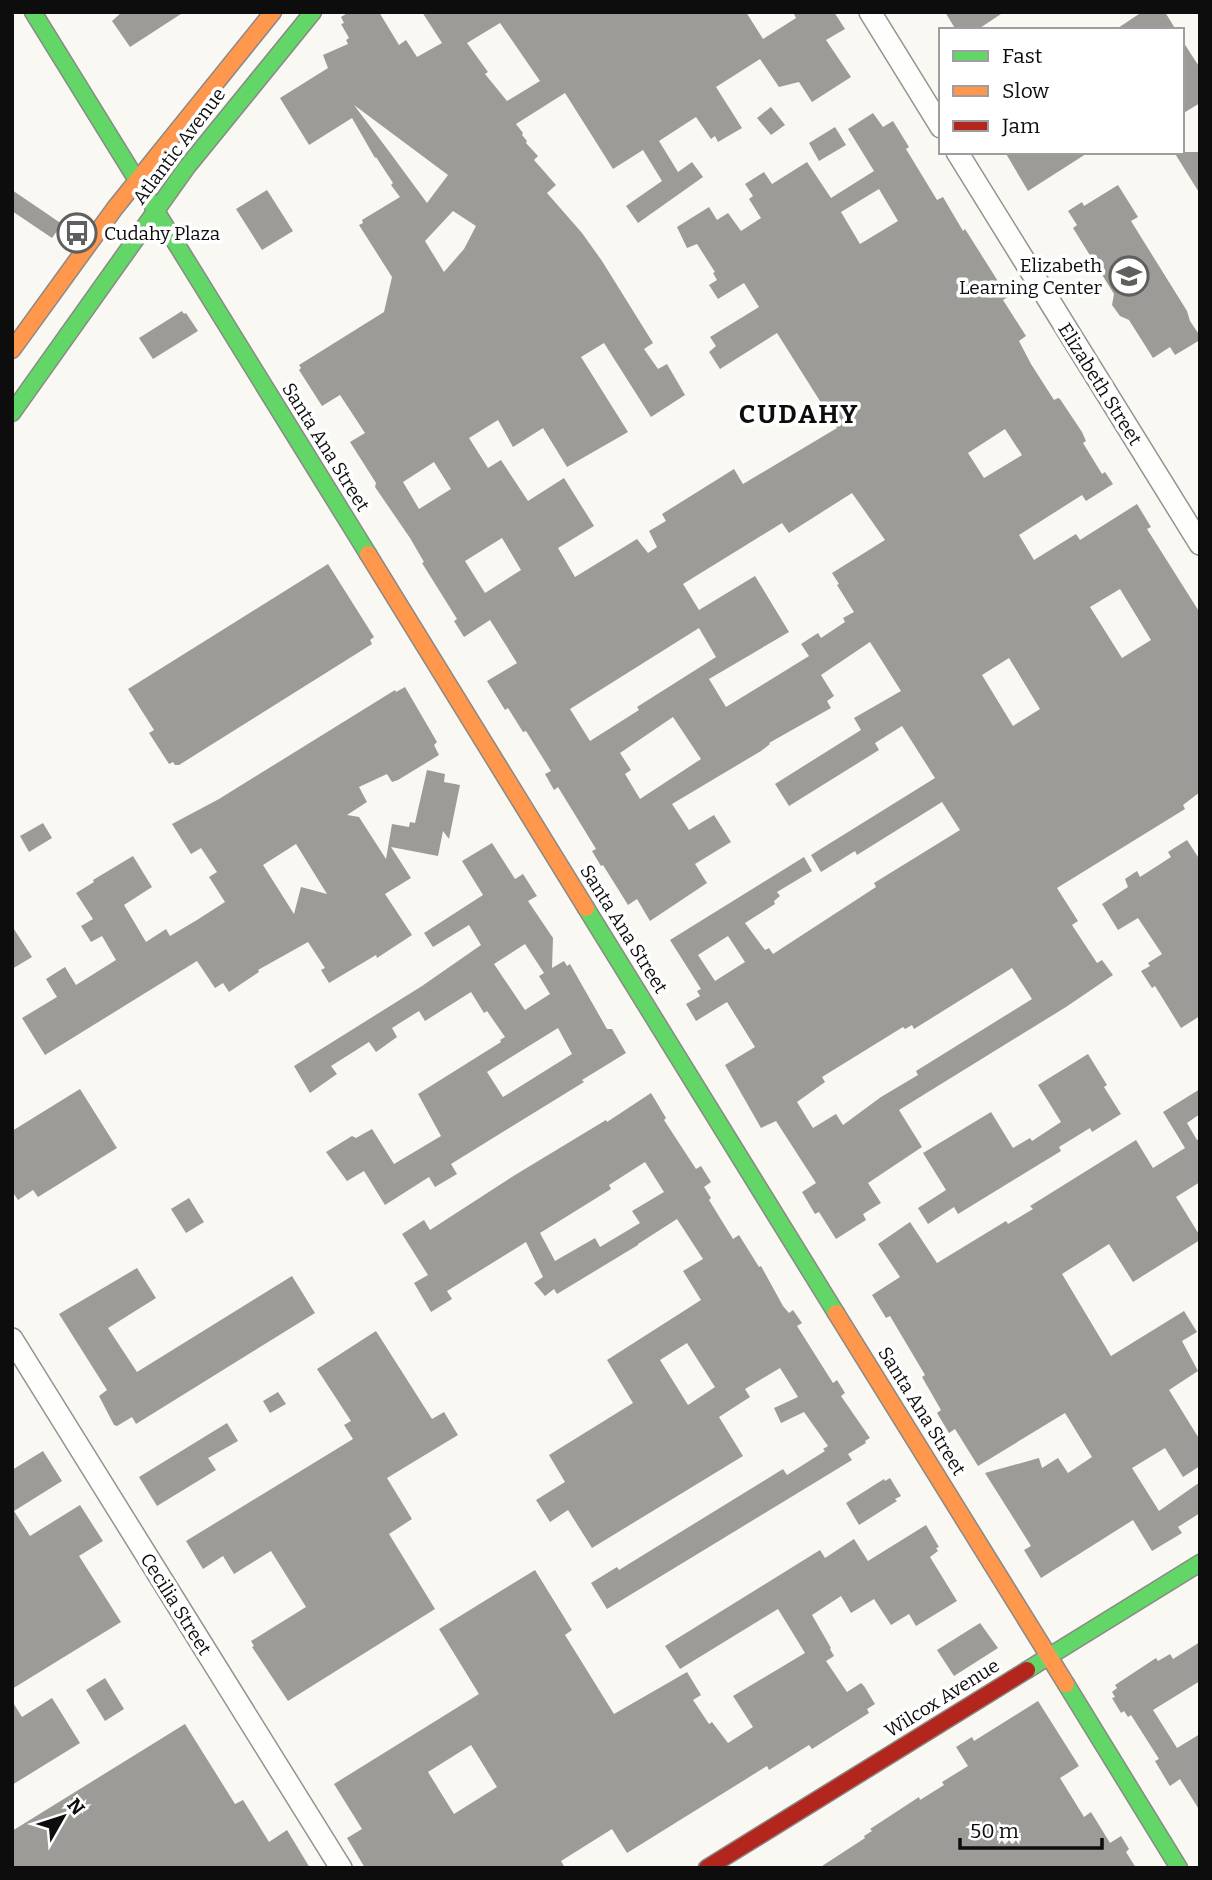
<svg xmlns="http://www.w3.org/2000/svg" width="1212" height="1880" viewBox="0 0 1212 1880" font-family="Bitter,serif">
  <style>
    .building { fill: #9d9b97; fill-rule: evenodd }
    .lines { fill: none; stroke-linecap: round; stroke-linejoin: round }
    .street-casing { stroke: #949390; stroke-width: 24 }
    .fast-casing { stroke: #8a8987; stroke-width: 19 }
    .slow-casing { stroke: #8a8987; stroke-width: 19 }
    .jam-casing { stroke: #8a8987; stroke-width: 19 }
    .street { stroke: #fefefd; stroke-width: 21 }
    .fast { stroke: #63d668; stroke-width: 16 }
    .slow { stroke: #ff974d; stroke-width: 16 }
    .jam { stroke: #b3261e; stroke-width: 16 }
    .labels { text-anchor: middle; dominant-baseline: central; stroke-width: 7; stroke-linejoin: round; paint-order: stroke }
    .street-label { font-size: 19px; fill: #0d0d0d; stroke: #fff }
    .poi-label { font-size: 19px; fill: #0d0d0d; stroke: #fff; text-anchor: start }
    .district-label { font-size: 26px; font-weight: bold; letter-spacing: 2px; fill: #0d0d0d; stroke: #fff }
  </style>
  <rect width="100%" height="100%" fill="#faf8f2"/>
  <g class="building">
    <polygon points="122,12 184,12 130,47 112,21"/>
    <path d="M349 12H379L399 45 406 40 417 57 442 43 422 12H746L763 39 796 18 793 12H834L845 29 826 40 851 77 812 102 799 82 779 87 760 59 716 87 742 128 718 142 715 136 711 139 696 117 659 141 678 172 692 162 703 177 638 223 626 206 662 181 643 150 613 169 565 93 516 124 523 133 522 135 527 141 526 143 538 156 534 160 556 185 547 193 582 233 602 261 653 343 644 349 658 369 667 364 685 395 651 417 604 343 581 357 628 432 567 467 543 428 513 447 498 420 469 438 488 468 501 460 528 501 564 478 594 526 558 548 575 577 637 539 648 553 657 547 649 531 666 521 662 514 734 469 743 484 837 428 777 333 720 369 709 352 716 346 710 337 759 307 744 283 718 299 709 285 717 280 713 273 715 272 697 244 687 248 677 227 709 207 717 220 728 213 741 231 761 218 749 199 753 196 745 184 764 172 772 184 807 162 831 198 874 171 848 129 873 113 883 127 893 121 909 147 906 149 937 200 943 197 963 231 965 229 1008 297 1003 300 1026 336 1019 341 1031 364 1054 400 1058 398 1060 399 1082 432 1086 441 1083 443 1102 474 1105 472 1113 484 1086 501 1082 495 1019 535 1034 560 1076 534 1080 540 1137 504 1151 527 1147 529 1200 613V792L1183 805 1185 809 1057 888 1078 921 1072 925 1097 963 1102 960 1113 975 1066 1007 899 1110 922 1147 868 1183 881 1203 863 1214 866 1220 836 1239 819 1212 815 1214 802 1192 816 1183 776 1121 761 1128 725 1065 755 1047 727 1002 696 1021 686 1004 700 996 697 991 701 989 670 940 804 857 812 871 777 892 780 896 774 901 775 904 745 923 765 950 769 948 773 954 876 887 874 883 960 830 942 802 857 855 855 851 821 872 811 855 935 778 902 726 875 743 879 750 789 806 775 784 861 730 854 718 901 691 870 642 821 675 834 696 827 701 831 708 769 743 770 744 761 751 672 804 689 830 714 815 731 842 695 864 707 883 650 921 637 899 628 905 603 865 601 866 592 851 596 849 558 787 554 790 545 774 551 771 526 731 523 732 508 708 505 710 487 681 517 663 490 620 464 637 454 621 457 619 422 563 424 562 410 538 375 487 376 483 350 442 365 433 340 395 322 406 299 370 301 368 299 365 384 312 392 277 359 225 363 223 362 220 400 197 391 185 393 183 376 157 375 158 352 118 309 145 280 98 328 68 323 55 348 44 346 40 349 38 341 24 344 23 341 17ZM500 23 540 81 507 101 485 74 488 72 467 43ZM354 105 448 175 427 203 388 150ZM879 189 898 221 860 244 841 212ZM453 211 476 226 464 249 444 272 425 241ZM1005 429 1022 455 984 478 968 453ZM434 462 451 489 419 509 403 482ZM852 493 885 540 832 573 839 584 837 585 854 612 843 618 845 622 821 638 818 633 801 644 809 656 726 707 709 679 789 632 755 576 699 610 683 584 782 523 789 533ZM502 538 521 570 485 593 465 561ZM1120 589 1151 640 1122 658 1090 607ZM699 628 716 657 637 707 639 710 590 741 570 709ZM1009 658 1040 709 1013 726 982 675ZM673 717 701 759 640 799 625 774 631 770 620 753ZM728 936 745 962 715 981 698 955ZM1012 968 1032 999 916 1071 918 1075 881 1097 843 1125 836 1114 813 1128 797 1102 825 1082 822 1077 903 1027 905 1029 912 1025 914 1029Z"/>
    <polygon points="945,12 1004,12 977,30 956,30"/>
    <polygon points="1142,12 1165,12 1176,30 1115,30"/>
    <polygon points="1182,40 1200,68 1200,103 1182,114"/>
    <polygon points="771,107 785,125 771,135 757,118"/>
    <polygon points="835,127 846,145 819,161 809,143"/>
    <polygon points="1005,152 1089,152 1028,191"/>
    <polygon points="1174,152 1200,152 1200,194"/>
    <polygon points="1118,185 1138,217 1131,221 1187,311 1190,321 1200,336 1200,340 1175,355 1170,347 1153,358 1129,320 1120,316 1112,305 1114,294 1073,228 1077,225 1068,211 1082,202 1084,206"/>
    <polygon points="12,190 62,224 52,238 12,211"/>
    <polygon points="267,190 293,231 262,250 236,209"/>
    <polygon points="182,311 184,314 186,313 198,331 153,359 139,338"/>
    <polygon points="328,564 374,637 370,640 372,644 179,765 175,765 173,762 169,764 149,733 154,730 128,689"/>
    <path d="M405 687 437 742 434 745 439 755 398 780 392 782 387 774 359 787 367 802 347 815 359 817 386 859 392 824 409 827 410 822 415 823 427 770 445 774 444 782 460 785 449 839 443 831 438 856 391 847 411 878 385 894 412 935 377 958 376 955 329 983 321 970 325 968 308 942 258 970 259 972 229 992 223 983 215 988 197 961 45 1055 22 1018 57 997 46 979 65 967 76 985 116 960 102 936 91 942 81 926 93 919 76 893 94 882 93 880 133 856 152 887 124 905 146 942 166 929 170 936 197 920 225 902 209 877 217 872 201 848 191 854 172 824 219 799 395 690 396 692ZM296 844 327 894 301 887 294 914 263 865Z"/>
    <polygon points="43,823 52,838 29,852 20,836"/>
    <polygon points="1187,840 1200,860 1200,1016 1181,1028 1155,986 1152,988 1141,971 1150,966 1148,963 1162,954 1138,918 1118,930 1102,904 1128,887 1125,879 1137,871 1140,877 1171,857 1168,852"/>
    <path d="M492 843 515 879 523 874 537 896 528 901 553 938 552 968 564 961 567 966 570 964 607 1029H612L626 1053 582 1080 584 1082 451 1164 457 1174 435 1187 429 1177 385 1205 364 1171 347 1181 326 1152 352 1136 356 1138 372 1129 394 1164 441 1136 418 1094 501 1042 500 1040 505 1037 487 1011 484 1013 471 992 425 1021 419 1011 392 1028 397 1037 376 1052 369 1042 331 1066 337 1074 310 1093 294 1066 422 986 481 945 469 925 433 947 424 933 483 895 462 861ZM525 944 544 973 539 976 550 994 525 1010 494 964ZM558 1028 572 1054 503 1097 487 1072Z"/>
    <polygon points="12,926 32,957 12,969"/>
    <polygon points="1088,1054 1107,1085 1104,1087 1121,1114 1092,1132 1090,1128 1059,1147 1061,1151 958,1214 954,1207 928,1224 918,1208 946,1190 923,1153 991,1112 1013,1148 1030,1138 1032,1141 1061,1122 1038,1085"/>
    <polygon points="80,1089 117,1148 38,1197 33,1190 18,1200 12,1191 12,1131"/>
    <polygon points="1200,1089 1200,1114 1187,1123 1197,1140 1200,1138 1200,1182 1176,1197 1200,1236 1200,1240 1133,1282 1109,1244 1062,1274 1111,1356 1184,1311 1197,1332 1182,1341 1198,1371 1169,1390 1200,1440 1200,1466 1183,1477 1165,1448 1132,1468 1159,1511 1200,1482 1200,1513 1178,1527 1182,1533 1152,1551 1133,1520 1041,1578 1024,1550 1031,1546 985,1473 1039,1458 1042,1468 1058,1458 1068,1473 1092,1457 1065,1413 978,1466 955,1429 949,1433 937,1413 941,1410 922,1377 925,1375 890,1316 886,1318 872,1295 900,1277 878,1244 910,1222 937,1263 1006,1221 1008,1224 1033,1209 1030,1206 1136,1140 1153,1168 1185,1148 1163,1112"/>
    <path d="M651 1093 666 1118 664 1120 696 1169 701 1166 711 1182 704 1187 711 1198 709 1200 733 1239 739 1235 759 1267 761 1266 783 1306 789 1313 793 1310 802 1323 797 1326 833 1383 837 1380 845 1393 841 1396 870 1438 865 1441 866 1443 848 1454 852 1460 607 1609 591 1583 617 1567 619 1570 653 1549 783 1469 787 1475 825 1451 823 1449 828 1446 804 1412 781 1423 774 1408 798 1397 780 1368 745 1389 750 1397 719 1417 743 1456 592 1548 568 1510 550 1522 536 1500 565 1482 549 1455 633 1403 607 1360 701 1300 683 1271 703 1259 677 1219 638 1244V1245L557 1294 554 1289 545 1296 534 1283 543 1277 526 1242 447 1291 452 1299 431 1312 414 1283 428 1275 402 1234 424 1220 430 1230 515 1175 606 1120 607 1122ZM645 1162 664 1192 632 1211 640 1223 600 1247 595 1238 555 1261 540 1233 611 1189 609 1185ZM687 1343 715 1387 688 1405 660 1360Z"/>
    <polygon points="189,1198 204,1222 186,1233 171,1209"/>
    <polygon points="137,1268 156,1298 108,1328 137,1372 292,1276 315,1313 136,1424 132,1417 117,1426 114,1425 99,1396 107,1390 59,1314"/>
    <polygon points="376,1331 432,1419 444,1412 458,1435 387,1478 412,1519 389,1534 435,1609 288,1701 252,1647 254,1646 251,1641 306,1607 271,1551 234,1574 223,1556 203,1569 186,1541 353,1439 344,1425 351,1421 317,1369"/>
    <polygon points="278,1392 286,1404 270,1413 263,1401"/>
    <polygon points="227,1423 238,1441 208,1458 216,1470 157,1506 139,1477"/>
    <polygon points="43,1451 62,1481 14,1511 30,1536 80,1505 103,1541 79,1556 121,1622 12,1689 12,1470"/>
    <polygon points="890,1478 901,1496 895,1499 897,1501 859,1525 846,1503 884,1479 885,1481"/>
    <path d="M926 1525 939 1547 936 1548 938 1551 930 1557 957 1601 916 1626 909 1614 891 1625 874 1599 851 1613 841 1596 812 1615 831 1648 830 1649 834 1656 826 1661 847 1692 861 1683 864 1686 875 1704 867 1709 869 1713 812 1749 809 1745 769 1770 767 1766 627 1853 612 1829 561 1861 565 1868H365L347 1838 362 1829 334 1784 479 1694 439 1629 535 1570 572 1630 565 1635 614 1714 687 1672 701 1695 693 1700 709 1724 712 1722 728 1743 753 1727 733 1696 805 1653 778 1609 680 1669 665 1646 820 1550 825 1558 854 1539 868 1561ZM471 1745 497 1787 454 1814 428 1772Z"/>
    <polygon points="980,1623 998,1648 954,1676 937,1650"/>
    <polygon points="1200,1642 1200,1681 1153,1710 1177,1748 1200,1734 1200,1811 1180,1779 1170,1786 1168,1783 1155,1761 1159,1759 1131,1715 1128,1717 1124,1711 1121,1713 1112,1698 1115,1697 1112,1692 1117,1688 1115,1685 1156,1658 1158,1661 1170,1654 1173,1659"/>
    <polygon points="105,1678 124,1709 105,1721 86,1690"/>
    <polygon points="52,1698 80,1743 12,1785 12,1701 22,1717"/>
    <polygon points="1038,1701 1079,1766 1060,1778 1084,1817 1091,1812 1110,1843 1121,1836 1129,1849 1126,1852 1136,1868 819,1868 865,1838 864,1836 872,1831 870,1829 919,1797 920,1800 944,1785 942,1782 968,1766 956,1747 972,1737 974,1741"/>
    <polygon points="185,1724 235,1804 243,1800 269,1842 287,1830 310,1868 12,1868 12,1831"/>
  </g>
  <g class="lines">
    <g class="street-casing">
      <g id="street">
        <polyline points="870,12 941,127"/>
        <polyline points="957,152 1200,544"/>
        <polyline points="12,1339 341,1868"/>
      </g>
    </g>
    <g class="fast-casing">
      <g id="fast">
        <polyline points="33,12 368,554"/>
        <polyline points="12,413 187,167 313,12"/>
        <polyline points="586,908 836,1313"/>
        <polyline points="1027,1670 1200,1563"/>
        <polyline points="1066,1684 1179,1868"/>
      </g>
    </g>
    <g class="slow-casing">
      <g id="slow">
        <polyline points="12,350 115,208 273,12"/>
        <polyline points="368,554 586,908"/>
        <polyline points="836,1313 1066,1684"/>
      </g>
    </g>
    <g class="jam-casing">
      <polyline id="jam" points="707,1868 1027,1670"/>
    </g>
    <use href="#street" class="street"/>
    <use href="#fast" class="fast"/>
    <use href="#slow" class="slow"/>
    <use href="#jam" class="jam"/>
  </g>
  <defs>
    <g id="bus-ring" transform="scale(2.0125)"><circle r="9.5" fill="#fff" stroke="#605f5d" stroke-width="1.5"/><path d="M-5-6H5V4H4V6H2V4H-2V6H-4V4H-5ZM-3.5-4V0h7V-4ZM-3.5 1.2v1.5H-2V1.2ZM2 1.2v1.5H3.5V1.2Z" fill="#605f5d"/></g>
    <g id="school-ring" transform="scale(2.0125)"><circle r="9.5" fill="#fff" stroke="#605f5d" stroke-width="1.5"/><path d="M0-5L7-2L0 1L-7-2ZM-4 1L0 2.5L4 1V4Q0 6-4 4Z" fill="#605f5d"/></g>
  </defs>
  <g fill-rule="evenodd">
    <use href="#bus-ring" x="77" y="233"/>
    <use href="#school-ring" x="1129" y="276"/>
  </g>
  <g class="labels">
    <g class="street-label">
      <text transform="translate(179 146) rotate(-53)">Atlantic Avenue</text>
      <text transform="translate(1100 384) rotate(58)">Elizabeth Street</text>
      <text transform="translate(326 447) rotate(58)">Santa Ana Street</text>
      <text transform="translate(624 929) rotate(58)">Santa Ana Street</text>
      <text transform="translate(922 1411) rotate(58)">Santa Ana Street</text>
      <text transform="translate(176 1604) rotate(58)">Cecilia Street</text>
      <text transform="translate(942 1698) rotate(-32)">Wilcox Avenue</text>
    </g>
    <g class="poi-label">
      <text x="104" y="233">Cudahy Plaza</text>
      <text x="1102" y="265" text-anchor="end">Elizabeth<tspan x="1102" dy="22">Learning Center</tspan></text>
    </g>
    <g class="district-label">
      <text x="799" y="414">CUDAHY</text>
    </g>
  </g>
  <rect width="1212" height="1880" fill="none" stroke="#0d0d0d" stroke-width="28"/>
  <rect x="939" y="28" width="245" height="126" fill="#ffffff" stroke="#9e9e9e" stroke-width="2"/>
  <rect x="953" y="51" width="35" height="10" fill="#63d668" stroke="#9e9e9e" stroke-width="2"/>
  <text x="1002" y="63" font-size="21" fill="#0d0d0d">Fast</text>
  <rect x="953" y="86" width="35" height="10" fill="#ff974d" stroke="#9e9e9e" stroke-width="2"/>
  <text x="1002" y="98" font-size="21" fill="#0d0d0d">Slow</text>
  <rect x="953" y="121" width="35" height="10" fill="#b3261e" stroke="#9e9e9e" stroke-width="2"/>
  <text x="1002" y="133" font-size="21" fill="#0d0d0d">Jam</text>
  <g transform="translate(63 1817) rotate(51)" stroke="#ffffff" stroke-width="5" paint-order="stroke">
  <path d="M0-5L12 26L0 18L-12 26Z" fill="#0d0d0d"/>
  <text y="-10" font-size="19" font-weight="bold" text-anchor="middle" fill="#0d0d0d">N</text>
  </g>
  <path d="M960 1838v10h142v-10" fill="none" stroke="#0d0d0d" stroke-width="3.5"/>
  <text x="970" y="1838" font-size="21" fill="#0d0d0d" stroke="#ffffff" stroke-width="5" paint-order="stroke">50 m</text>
</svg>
